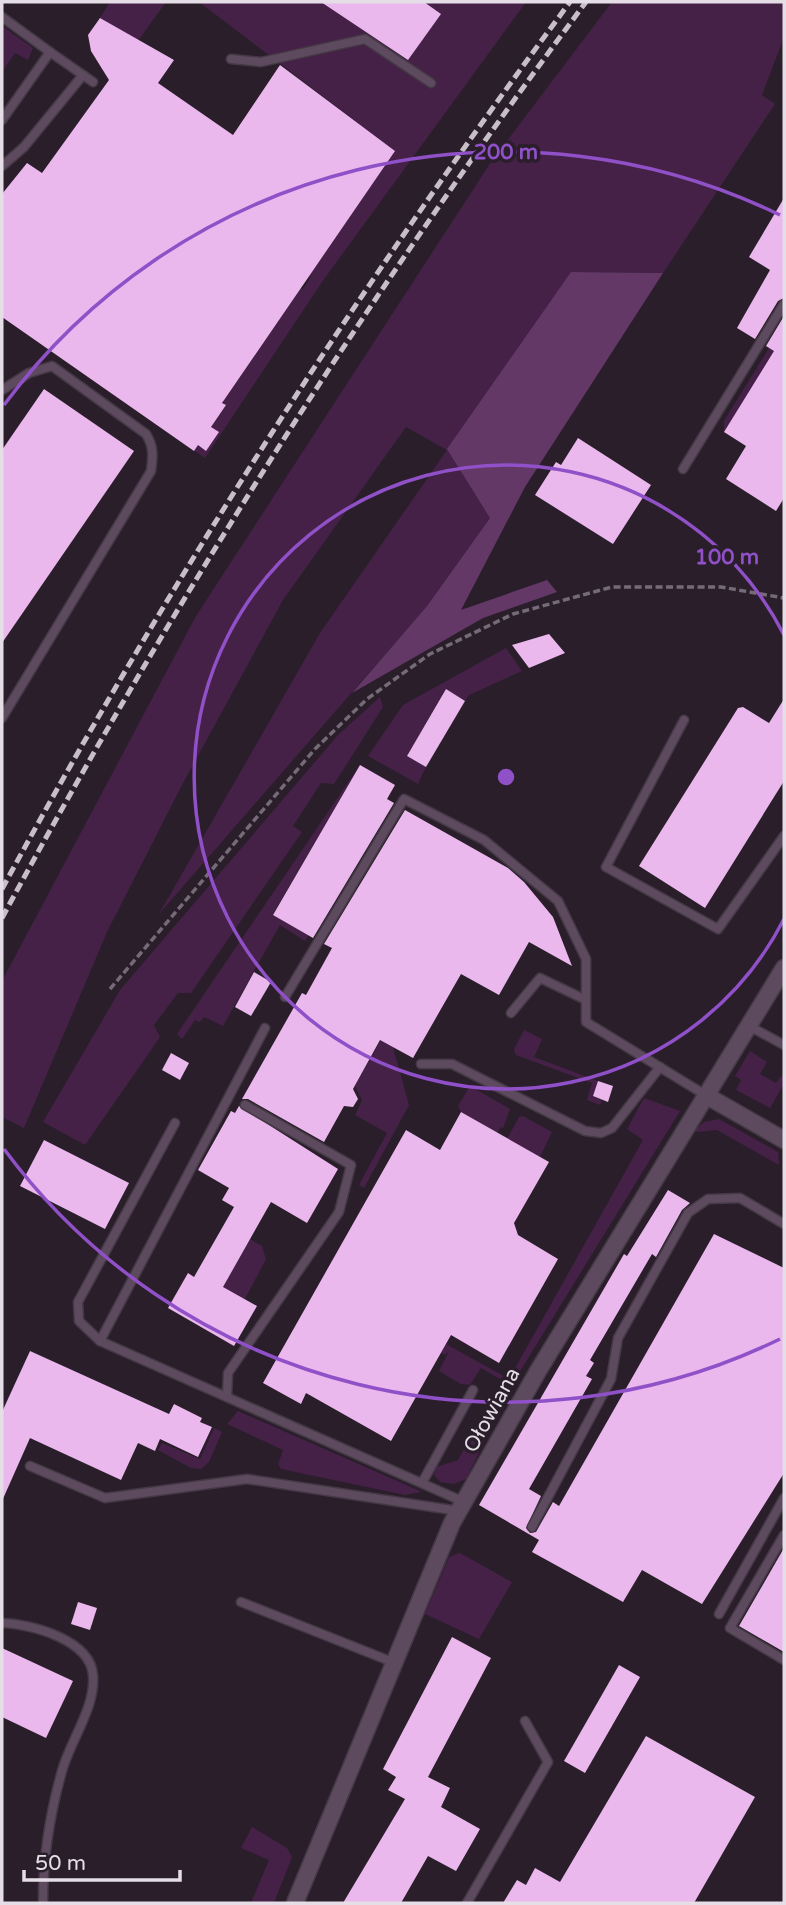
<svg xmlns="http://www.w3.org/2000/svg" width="786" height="1905" viewBox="0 0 786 1905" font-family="'Varela Round',sans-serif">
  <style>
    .green { fill: #452147 }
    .forest { fill: #633867 }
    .building { fill: #eab8ed }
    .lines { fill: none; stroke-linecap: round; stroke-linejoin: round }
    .service-casing { stroke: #443945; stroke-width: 11 }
    .minor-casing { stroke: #443945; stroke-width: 19 }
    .path { stroke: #756b76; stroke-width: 3.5; stroke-dasharray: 7 3.5; stroke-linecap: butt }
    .service { stroke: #5d4a5e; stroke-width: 8 }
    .minor { stroke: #5d4a5e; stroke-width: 16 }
    .rail { stroke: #c7bec7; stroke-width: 5; stroke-dasharray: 10 5; stroke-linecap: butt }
    .ring { fill: none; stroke: #9050c7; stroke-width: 3.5 }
    .labels { text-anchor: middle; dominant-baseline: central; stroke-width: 7; stroke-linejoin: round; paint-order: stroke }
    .street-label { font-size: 21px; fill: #e6dee6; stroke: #2a1e2b }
    .centre { fill: #9050c7; stroke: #2a1e2b; stroke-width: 3.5 }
    .ring-label { font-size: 21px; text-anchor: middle; font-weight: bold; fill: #9050c7; stroke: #2a1e2b; stroke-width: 7; stroke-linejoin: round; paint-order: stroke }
  </style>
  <rect width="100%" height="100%" fill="#2a1e2b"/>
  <g class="green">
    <polygon points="110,2 166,2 137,42 100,18"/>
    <polygon points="199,2 526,2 322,282 205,458 192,449 196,443 206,450 218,432 208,425 224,402 2,246 2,219 237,381 301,288 303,289 312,275 306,280 395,151"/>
    <polygon points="612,2 784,2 784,37 762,95 775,104 663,273 571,272 490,518 427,606 159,914 320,633 447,450 406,427 283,600 182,785 107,932 24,1128 2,1117 2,981 196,616 491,162"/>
    <polygon points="2,26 33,48 28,60 15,53 2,72"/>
    <polygon points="782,338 724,432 724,421 774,340"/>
    <polygon points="506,648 522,671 469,695 465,701 445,690 407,756 426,767 418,784 368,756 403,705"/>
    <polygon points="380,697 383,707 334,784 321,783 293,826 302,832 191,993 178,993 154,1025 160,1037 85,1145 43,1122 120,990 338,735"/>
    <polygon points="360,765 273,914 309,935 305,941 280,925 223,1026 204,1017 200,1022 195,1020 182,1039 177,1034"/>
    <polygon points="524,1030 542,1039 534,1057 598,1081 593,1096 602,1100 600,1105 587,1100 592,1083 516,1055 514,1049"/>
    <polygon points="381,1040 393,1047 409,1105 364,1188 359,1185 387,1133 355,1115 362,1100 355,1086"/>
    <polygon points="750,1051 767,1062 760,1074 776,1083 781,1076 784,1078 784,1084 770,1108 736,1090 741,1080 735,1076"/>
    <polygon points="470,1086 510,1109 503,1128 501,1127 497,1133 461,1112 458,1106"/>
    <polygon points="644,1098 680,1111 514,1381 466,1479 454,1484 440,1482 434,1475 436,1467 458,1460 502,1380 481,1368 470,1385 461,1384 439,1371 449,1351 445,1355 441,1353 446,1344 509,1379 643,1140 627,1129"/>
    <polygon points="523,1116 552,1132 540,1157 507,1139 519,1117"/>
    <polygon points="719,1119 778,1152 779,1165 717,1130 697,1132 695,1130 704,1122"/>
    <polygon points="250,1239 262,1246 266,1259 245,1299 220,1292"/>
    <polygon points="238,1411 420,1491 420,1492 405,1495 281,1469 278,1464 283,1450 227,1424"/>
    <polygon points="214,1428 222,1432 209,1462 201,1469 191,1468 158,1450 162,1443 200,1459"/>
    <polygon points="460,1553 512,1582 479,1639 425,1614 449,1557"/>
    <polygon points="252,1827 287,1848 292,1857 274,1903 251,1903 269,1860 241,1848"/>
  </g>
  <polygon class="forest" points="571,272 663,273 525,487 461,610 547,580 557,592 483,618 352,693 427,606 490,518 447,449"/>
  <g class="building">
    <polygon points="321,2 424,2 441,14 408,60"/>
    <polygon points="100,18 174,60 158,83 233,135 280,65 395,151 222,403 226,405 211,427 219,432 206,451 198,445 194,451 2,317 2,194 27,163 42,173 109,80 91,51 88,35"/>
    <polygon points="784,198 784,298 778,301 755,339 737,328 770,270 749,257"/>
    <polygon points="784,316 784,498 776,511 726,479 746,446 724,432 774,351 766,346"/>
    <polygon points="44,389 134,451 2,643 2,450"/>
    <polygon points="578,438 651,485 613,544 535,495 556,462 561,465"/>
    <polygon points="549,634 565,653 529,668 512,645"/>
    <polygon points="446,689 465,701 426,767 407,756"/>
    <polygon points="784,699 784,781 705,908 639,866 738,708 743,707 769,723"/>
    <polygon points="360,765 395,785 387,799 394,803 313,938 273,915"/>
    <polygon points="405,810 508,868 524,882 553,917 572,966 529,942 499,995 461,974 413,1058 380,1040 353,1089 358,1099 353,1107 344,1106 324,1142 248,1099 242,1099 302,993 306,995 332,948 324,944"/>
    <polygon points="254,972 271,982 251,1016 235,1007"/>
    <polygon points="171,1053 189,1063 180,1080 162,1070"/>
    <polygon points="598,1081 613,1086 608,1102 593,1096"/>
    <polygon points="239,1106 338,1169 307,1223 271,1202 223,1287 257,1306 234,1346 168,1308 188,1273 194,1277 234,1207 222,1200 229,1188 198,1170 231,1111 235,1113"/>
    <polygon points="461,1112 549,1162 514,1223 518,1235 558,1259 499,1363 451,1335 391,1441 306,1393 301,1404 263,1383 406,1130 440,1150"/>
    <polygon points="44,1140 129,1183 105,1229 20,1186"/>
    <polygon points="668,1190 690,1203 682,1210 656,1257 652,1254 590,1360 594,1363 586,1376 592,1379 529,1489 541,1496 526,1528 530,1533 536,1532 553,1502 559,1506 714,1234 784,1268 784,1473 702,1604 642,1570 623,1602 532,1552 539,1540 479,1505 624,1254 627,1256"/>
    <polygon points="30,1351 169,1414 174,1404 202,1418 200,1422 212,1427 198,1457 160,1439 155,1451 138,1443 121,1480 30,1438 2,1501 2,1412"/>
    <polygon points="784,1548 784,1652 739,1626"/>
    <polygon points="78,1602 97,1608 90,1630 71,1624"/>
    <polygon points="452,1637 491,1658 428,1777 450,1788 441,1807 480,1829 456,1871 428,1856 401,1903 343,1903 405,1799 388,1790 396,1777 383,1769"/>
    <polygon points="2,1648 73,1681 46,1738 2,1717"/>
    <polygon points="619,1665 640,1677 585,1773 564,1761"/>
    <polygon points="646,1736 755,1797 694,1903 503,1903 517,1880 526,1885 535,1868 560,1882"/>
  </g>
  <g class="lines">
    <g class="service-casing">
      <g id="service">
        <polyline points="2,17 50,52"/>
        <polyline points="231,59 261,62 365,39 431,83"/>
        <polyline points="83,75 93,82"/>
        <polyline points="2,120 50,52 83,75 24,147 2,166"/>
        <path d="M2 390 29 373 52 366 146 434C154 447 153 456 151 471L2 718"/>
        <polyline points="683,469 784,304"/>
        <polyline points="684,720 606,867 718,929 784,836"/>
        <polyline points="285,997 404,799 484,840 558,901 586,959 586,1022 707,1096"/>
        <polyline points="511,1013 540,978 586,1000"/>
        <polyline points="749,1026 784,1045"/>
        <polyline points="265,1028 100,1341 464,1502"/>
        <polyline points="421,1064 452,1064 585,1131 601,1133 612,1128 660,1067"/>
        <polyline points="100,1341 79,1321 78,1302 175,1123"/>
        <polyline points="227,1397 228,1373 339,1212 351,1165 245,1105"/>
        <polyline points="30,1466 105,1498 247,1479 459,1511"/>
        <polyline points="422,1483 473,1390"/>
        <polyline points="532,1527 611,1379 618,1338 688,1213 708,1199 740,1198 784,1224"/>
        <polyline points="784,1535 730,1628 784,1660"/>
        <polyline points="241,1602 395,1663"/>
        <polyline points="719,1614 784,1498"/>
        <path d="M2 1623C30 1624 90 1639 93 1675 96 1707 70 1741 62 1771 50 1813 43 1860 43 1903"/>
        <polyline points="467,1903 548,1762 525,1721"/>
      </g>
    </g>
    <g class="minor-casing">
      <g id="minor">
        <polyline points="707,1096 784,1140"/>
        <polyline points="295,1903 452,1523 538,1371 784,968"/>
      </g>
    </g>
    <polyline class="path" points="110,989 315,749 367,699 430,654 513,614 612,587 721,587 784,598"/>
    <use href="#service" class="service"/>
    <use href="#minor" class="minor"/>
    <g class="rail">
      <path d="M2 889C170 579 360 285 570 2"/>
      <path d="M2 918C174 599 369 293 586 2"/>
    </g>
  </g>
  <g class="ring">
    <path d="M784 919A312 312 0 1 1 784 635"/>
    <path d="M780 1339A625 625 0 0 1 4 1149M4 405A625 625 0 0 1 780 215"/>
  </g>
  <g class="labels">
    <g class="street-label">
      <text transform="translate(492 1410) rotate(-61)">Ołowiana</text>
    </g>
  </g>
  <circle cx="506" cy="777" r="10" class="centre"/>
  <g class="ring-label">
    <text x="506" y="159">200 m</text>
    <text x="727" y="564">100 m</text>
  </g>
  <rect width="786" height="1905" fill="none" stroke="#e6dee6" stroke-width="7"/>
  <path d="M24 1870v10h156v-10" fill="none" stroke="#e6dee6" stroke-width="3.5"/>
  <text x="35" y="1870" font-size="21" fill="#e6dee6" stroke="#2a1e2b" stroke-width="5" paint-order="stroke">50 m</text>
</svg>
